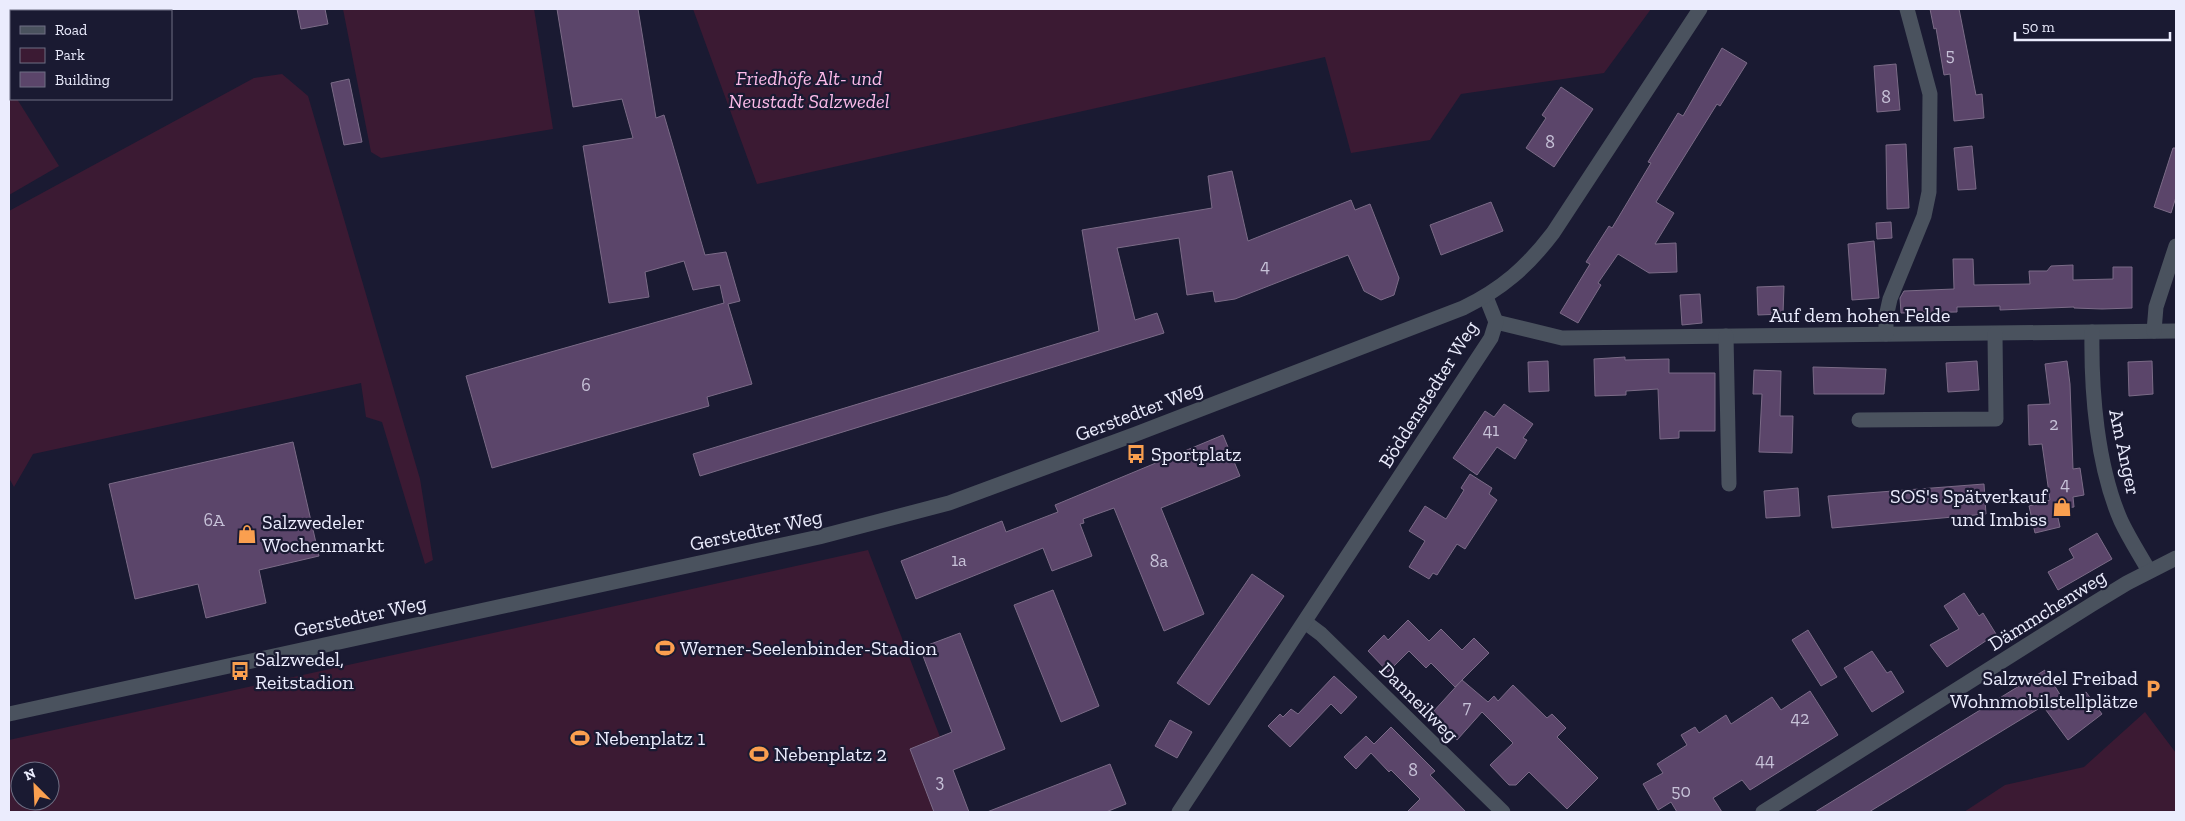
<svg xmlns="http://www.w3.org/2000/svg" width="2185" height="821" viewBox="0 0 2185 821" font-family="'Zilla Slab',serif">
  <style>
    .green { fill: #3b1a33; fill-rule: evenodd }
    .building { fill: #5b456a; stroke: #7b6b87 }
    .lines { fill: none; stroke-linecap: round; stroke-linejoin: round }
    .minor { stroke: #4a525e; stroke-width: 15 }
    .tertiary { stroke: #4a525e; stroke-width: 15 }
    .labels { text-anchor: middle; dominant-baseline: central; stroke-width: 4.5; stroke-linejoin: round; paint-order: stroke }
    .number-label { font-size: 18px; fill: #c7c2d8 }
    .park-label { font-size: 20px; font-style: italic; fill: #fbbae8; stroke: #1a1a32 }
    .street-label { font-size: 20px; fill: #ebecfd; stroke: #1a1a32 }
    .poi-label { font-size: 20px; fill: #ebecfd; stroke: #1a1a32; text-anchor: start }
  </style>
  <rect width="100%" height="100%" fill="#1a1a32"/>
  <g class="green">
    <polygon points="343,9 534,9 553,129 381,158 371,152"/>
    <polygon points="693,9 1651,9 1604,73 1461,94 1430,140 1351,153 1325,57 757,184"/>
    <polygon points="282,74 308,96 420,479 433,560 425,564 382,422 366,417 361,383 33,454 14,487 9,478 9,211 254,78"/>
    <polygon points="9,85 11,89 11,99 17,99 59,166 9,195"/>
    <path d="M868 550 969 812H10L9 809V740ZM20 771H50V801H20Z"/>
    <polygon points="2145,712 2176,753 2176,812 1964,812 2005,785 2084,767"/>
  </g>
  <g class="building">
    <polygon points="297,9 325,9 328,24 301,29"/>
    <polygon points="557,9 638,9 656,118 664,115 705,255 726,252 740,301 728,304 752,384 707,397 709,406 492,468 466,376 724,303 720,285 693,290 684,261 645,272 649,297 609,303 583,146 633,138 622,99 573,107"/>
    <polygon points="1930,9 1959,9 1976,95 1982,94 1984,118 1954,121 1950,74 1944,75 1936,28 1934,29"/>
    <polygon points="1722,48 1747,63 1720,106 1717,104 1656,202 1674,213 1655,244 1676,243 1677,272 1649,273 1618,254 1598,283 1601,285 1578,323 1560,313 1590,264 1586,262 1609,226 1612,228 1651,163 1648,162 1678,113 1683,116"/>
    <polygon points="1896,64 1900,110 1877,112 1874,66"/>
    <polygon points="349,79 362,142 344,145 331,83"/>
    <polygon points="1561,87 1593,109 1554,167 1526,148 1546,118 1542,115"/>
    <polygon points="1906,144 1909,208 1887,209 1886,145"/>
    <polygon points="1972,146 1976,189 1958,190 1954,148"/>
    <polygon points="2173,148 2176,148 2176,197 2171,213 2154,207"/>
    <polygon points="1232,171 1248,241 1351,200 1355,210 1370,204 1399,278 1394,295 1381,300 1364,291 1348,255 1235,299 1215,302 1213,291 1187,295 1179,238 1117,248 1135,320 1157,313 1164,333 700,476 693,454 1099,331 1082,230 1212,208 1208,176"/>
    <polygon points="1491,202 1503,231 1441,255 1430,225"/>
    <polygon points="1891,222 1892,238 1877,239 1876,223"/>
    <polygon points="1874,241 1879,298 1852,300 1848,244"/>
    <polygon points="1953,259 1973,259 1974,285 2030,284 2029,271 2047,271 2051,266 2073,265 2073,280 2113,279 2113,267 2132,267 2132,308 2102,309 2074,308 2074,307 2000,310 2000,306 1957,307 1957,312 1901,313 1900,298 1904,291 1954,289"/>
    <polygon points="1784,286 1783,314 1758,315 1757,287"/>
    <polygon points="1700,294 1702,323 1682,325 1680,295"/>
    <polygon points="1625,357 1625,360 1669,359 1669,373 1715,373 1715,431 1679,431 1679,438 1660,439 1658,389 1626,391 1626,395 1595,396 1594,359"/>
    <polygon points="1548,361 1549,391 1529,392 1528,362"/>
    <polygon points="1977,361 1979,390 1948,392 1946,363"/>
    <polygon points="2067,361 2070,384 2073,469 2080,468 2084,495 2073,497 2074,507 2056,509 2060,527 2035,533 2029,506 2050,500 2042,444 2029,445 2028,405 2050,404 2045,364"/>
    <polygon points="2152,361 2153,394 2129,396 2128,362"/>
    <polygon points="1813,367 1886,369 1884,394 1814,394"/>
    <polygon points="1754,370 1781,371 1780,416 1793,416 1792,453 1759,452 1762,394 1753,394"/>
    <polygon points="1504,404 1533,424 1523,438 1527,440 1515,459 1497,447 1477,475 1453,458 1485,411 1494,417"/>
    <polygon points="1223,435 1240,476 1161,508 1204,614 1164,631 1114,508 1083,519 1084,523 1080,524 1092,556 1052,571 1043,548 916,599 901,561 1002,521 1006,532 1058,512 1055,505"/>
    <polygon points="293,442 319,556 259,570 266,603 206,618 198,584 135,599 109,484"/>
    <polygon points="1470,474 1492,488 1489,494 1497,500 1465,549 1457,544 1437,575 1433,573 1429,579 1409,567 1425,541 1409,531 1425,506 1446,519 1464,490 1461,488"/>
    <polygon points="1984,484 1986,514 1832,528 1828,496"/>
    <polygon points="1798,488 1800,516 1766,518 1764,491"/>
    <polygon points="2097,533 2112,559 2058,590 2048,572 2074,558 2069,549"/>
    <polygon points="1252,574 1284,596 1209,705 1177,683"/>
    <polygon points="1053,590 1099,706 1061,722 1014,605"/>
    <polygon points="1964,593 1979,616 1983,613 1996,634 1947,667 1930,645 1959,629 1944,606"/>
    <polygon points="1408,620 1429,641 1441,629 1462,650 1474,638 1489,653 1455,687 1431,663 1426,668 1409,651 1388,672 1368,651 1384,635 1388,640"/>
    <polygon points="1808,630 1837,677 1821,686 1792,640"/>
    <polygon points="960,633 1005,749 953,770 969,812 934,812 910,749 952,732 920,648"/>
    <polygon points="1872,651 1887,673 1891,671 1904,692 1872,712 1844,668"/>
    <polygon points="2045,670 2067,706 2086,692 2102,714 2068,740 2043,706 1869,812 1815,812"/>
    <polygon points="1334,676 1357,697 1341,714 1331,704 1290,747 1268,726 1280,714 1283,717 1291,709 1298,714"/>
    <polygon points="1462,680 1488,702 1494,696 1498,701 1513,685 1547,718 1552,714 1566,728 1557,737 1598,778 1567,809 1529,772 1516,785 1509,785 1490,765 1513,743 1482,712 1457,740 1443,727 1444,724 1432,713"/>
    <polygon points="1810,691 1838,735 1750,790 1742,780 1713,798 1722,812 1677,812 1671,802 1658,810 1643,784 1663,773 1657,764 1687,745 1681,735 1695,727 1699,733 1726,715 1731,724 1772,697 1781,710"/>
    <polygon points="1170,720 1192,732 1177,758 1155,746"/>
    <polygon points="1391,727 1435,771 1430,775 1466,812 1407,812 1420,799 1391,770 1389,772 1371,753 1356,769 1344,757 1366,736 1374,744"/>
    <polygon points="1110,764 1126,804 1106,812 987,812"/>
  </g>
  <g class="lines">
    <g class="minor">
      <polyline points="1496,322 1562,338 2176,331"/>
      <polyline points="2154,331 2156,307 2176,246"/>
      <path d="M2092 332C2091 392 2097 466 2121 521 2129 538 2140 555 2149 571"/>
      <polyline points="1886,334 1886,317 1890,299 1924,216 1929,192 1930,94 1907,9"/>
      <polyline points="1726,336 1729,484"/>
      <polyline points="1859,420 1996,419 1995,334"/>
      <polyline points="1305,622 1321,634 1503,812"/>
      <polyline points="1179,812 1491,338 1496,322 1486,297"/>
      <polyline points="1763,812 2091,605 2127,583 2176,558"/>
    </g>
    <path class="tertiary" d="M9 714 819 537 949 503 1136 434 1463 308C1502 289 1527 267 1553 233L1700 9"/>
  </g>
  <defs>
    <g id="bus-bare" transform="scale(1.5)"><path d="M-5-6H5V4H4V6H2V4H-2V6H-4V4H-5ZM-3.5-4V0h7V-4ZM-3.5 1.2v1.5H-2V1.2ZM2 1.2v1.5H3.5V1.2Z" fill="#fa9f4f" stroke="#1a1a32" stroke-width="2.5" paint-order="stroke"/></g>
    <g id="shop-bare" transform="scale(1.5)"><path d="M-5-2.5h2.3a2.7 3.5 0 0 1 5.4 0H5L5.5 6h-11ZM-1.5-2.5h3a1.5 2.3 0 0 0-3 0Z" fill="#fa9f4f" stroke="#1a1a32" stroke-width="2.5" paint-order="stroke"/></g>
    <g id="stadium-bare" transform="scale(1.5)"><path d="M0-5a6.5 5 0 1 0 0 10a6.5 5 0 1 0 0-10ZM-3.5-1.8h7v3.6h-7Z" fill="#fa9f4f" stroke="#1a1a32" stroke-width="2.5" paint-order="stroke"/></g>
    <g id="parking-bare" transform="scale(1.5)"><path d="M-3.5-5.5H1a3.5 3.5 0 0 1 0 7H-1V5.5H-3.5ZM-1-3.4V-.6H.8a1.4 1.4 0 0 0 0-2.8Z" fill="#fa9f4f" stroke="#1a1a32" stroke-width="2.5" paint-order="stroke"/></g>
  </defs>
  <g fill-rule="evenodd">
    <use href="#bus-bare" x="1136" y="454"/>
    <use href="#shop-bare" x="2062" y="507"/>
    <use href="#shop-bare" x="247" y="534"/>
    <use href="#stadium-bare" x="665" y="648"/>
    <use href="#bus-bare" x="240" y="671"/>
    <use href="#parking-bare" x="2153" y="689"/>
    <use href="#stadium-bare" x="580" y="738"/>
    <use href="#stadium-bare" x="759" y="754"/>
  </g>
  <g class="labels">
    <g class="number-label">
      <text x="1950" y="55">5</text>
      <text x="1886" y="97">8</text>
      <text x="1550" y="142">8</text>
      <text x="1265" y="266">4</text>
      <text x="586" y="385">6</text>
      <text x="2054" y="424">2</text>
      <text x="1491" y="430">41</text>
      <text x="2065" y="484">4</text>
      <text x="214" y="520">6A</text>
      <text x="959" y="560">1a</text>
      <text x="1159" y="561">8a</text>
      <text x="1467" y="707">7</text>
      <text x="1800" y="718">42</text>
      <text x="1765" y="760">44</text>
      <text x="1413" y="770">8</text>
      <text x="940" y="781">3</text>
      <text x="1681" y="791">50</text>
    </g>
    <g class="park-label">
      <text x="809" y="78">Friedhöfe Alt- und<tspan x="809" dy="23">Neustadt Salzwedel</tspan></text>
    </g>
    <g class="street-label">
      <text x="1860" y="315">Auf dem hohen Felde</text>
      <text transform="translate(1428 394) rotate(-58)">Böddenstedter Weg</text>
      <text transform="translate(1139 411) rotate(-21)">Gerstedter Weg</text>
      <text transform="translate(2125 452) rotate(78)">Am Anger</text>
      <text transform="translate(756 530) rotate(-12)">Gerstedter Weg</text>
      <text transform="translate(2047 610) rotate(-32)">Dämmchenweg</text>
      <text transform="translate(360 616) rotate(-12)">Gerstedter Weg</text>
      <text transform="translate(1419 702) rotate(45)">Danneilweg</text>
    </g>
    <g class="poi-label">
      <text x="1151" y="454">Sportplatz</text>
      <text x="2047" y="496" text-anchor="end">SOS's Spätverkauf<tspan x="2047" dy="23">und Imbiss</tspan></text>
      <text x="262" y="522">Salzwedeler<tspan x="262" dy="23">Wochenmarkt</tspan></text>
      <text x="680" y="648">Werner-Seelenbinder-Stadion</text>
      <text x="255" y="659">Salzwedel,<tspan x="255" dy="23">Reitstadion</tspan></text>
      <text x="2138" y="678" text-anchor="end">Salzwedel Freibad<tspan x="2138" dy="23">Wohnmobilstellplätze</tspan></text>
      <text x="595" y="738">Nebenplatz 1</text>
      <text x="774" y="754">Nebenplatz 2</text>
    </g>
  </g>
  <rect width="2185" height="821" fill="none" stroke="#ebecfd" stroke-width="20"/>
  <rect x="10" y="10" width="162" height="90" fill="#1a1a32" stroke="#6e6e83"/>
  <rect x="20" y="26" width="25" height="8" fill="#4a525e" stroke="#6e6e83"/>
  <text x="55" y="35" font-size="15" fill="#ebecfd">Road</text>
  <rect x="20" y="48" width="25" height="15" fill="#3b1a33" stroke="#6e6e83"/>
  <text x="55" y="60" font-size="15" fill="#ebecfd">Park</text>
  <rect x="20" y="72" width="25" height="15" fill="#5b456a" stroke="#6e6e83"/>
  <text x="55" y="85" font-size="15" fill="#ebecfd">Building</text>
  <g transform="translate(35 786) rotate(336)"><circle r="24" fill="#1a1a32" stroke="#6e6e83"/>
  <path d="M0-4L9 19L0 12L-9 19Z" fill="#fa9f4f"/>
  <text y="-8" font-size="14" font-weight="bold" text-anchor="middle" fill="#ebecfd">N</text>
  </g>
  <path d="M2015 32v8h155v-8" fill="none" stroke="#ebecfd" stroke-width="2.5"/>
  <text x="2022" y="32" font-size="15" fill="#ebecfd" stroke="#1a1a32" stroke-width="4" paint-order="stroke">50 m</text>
</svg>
